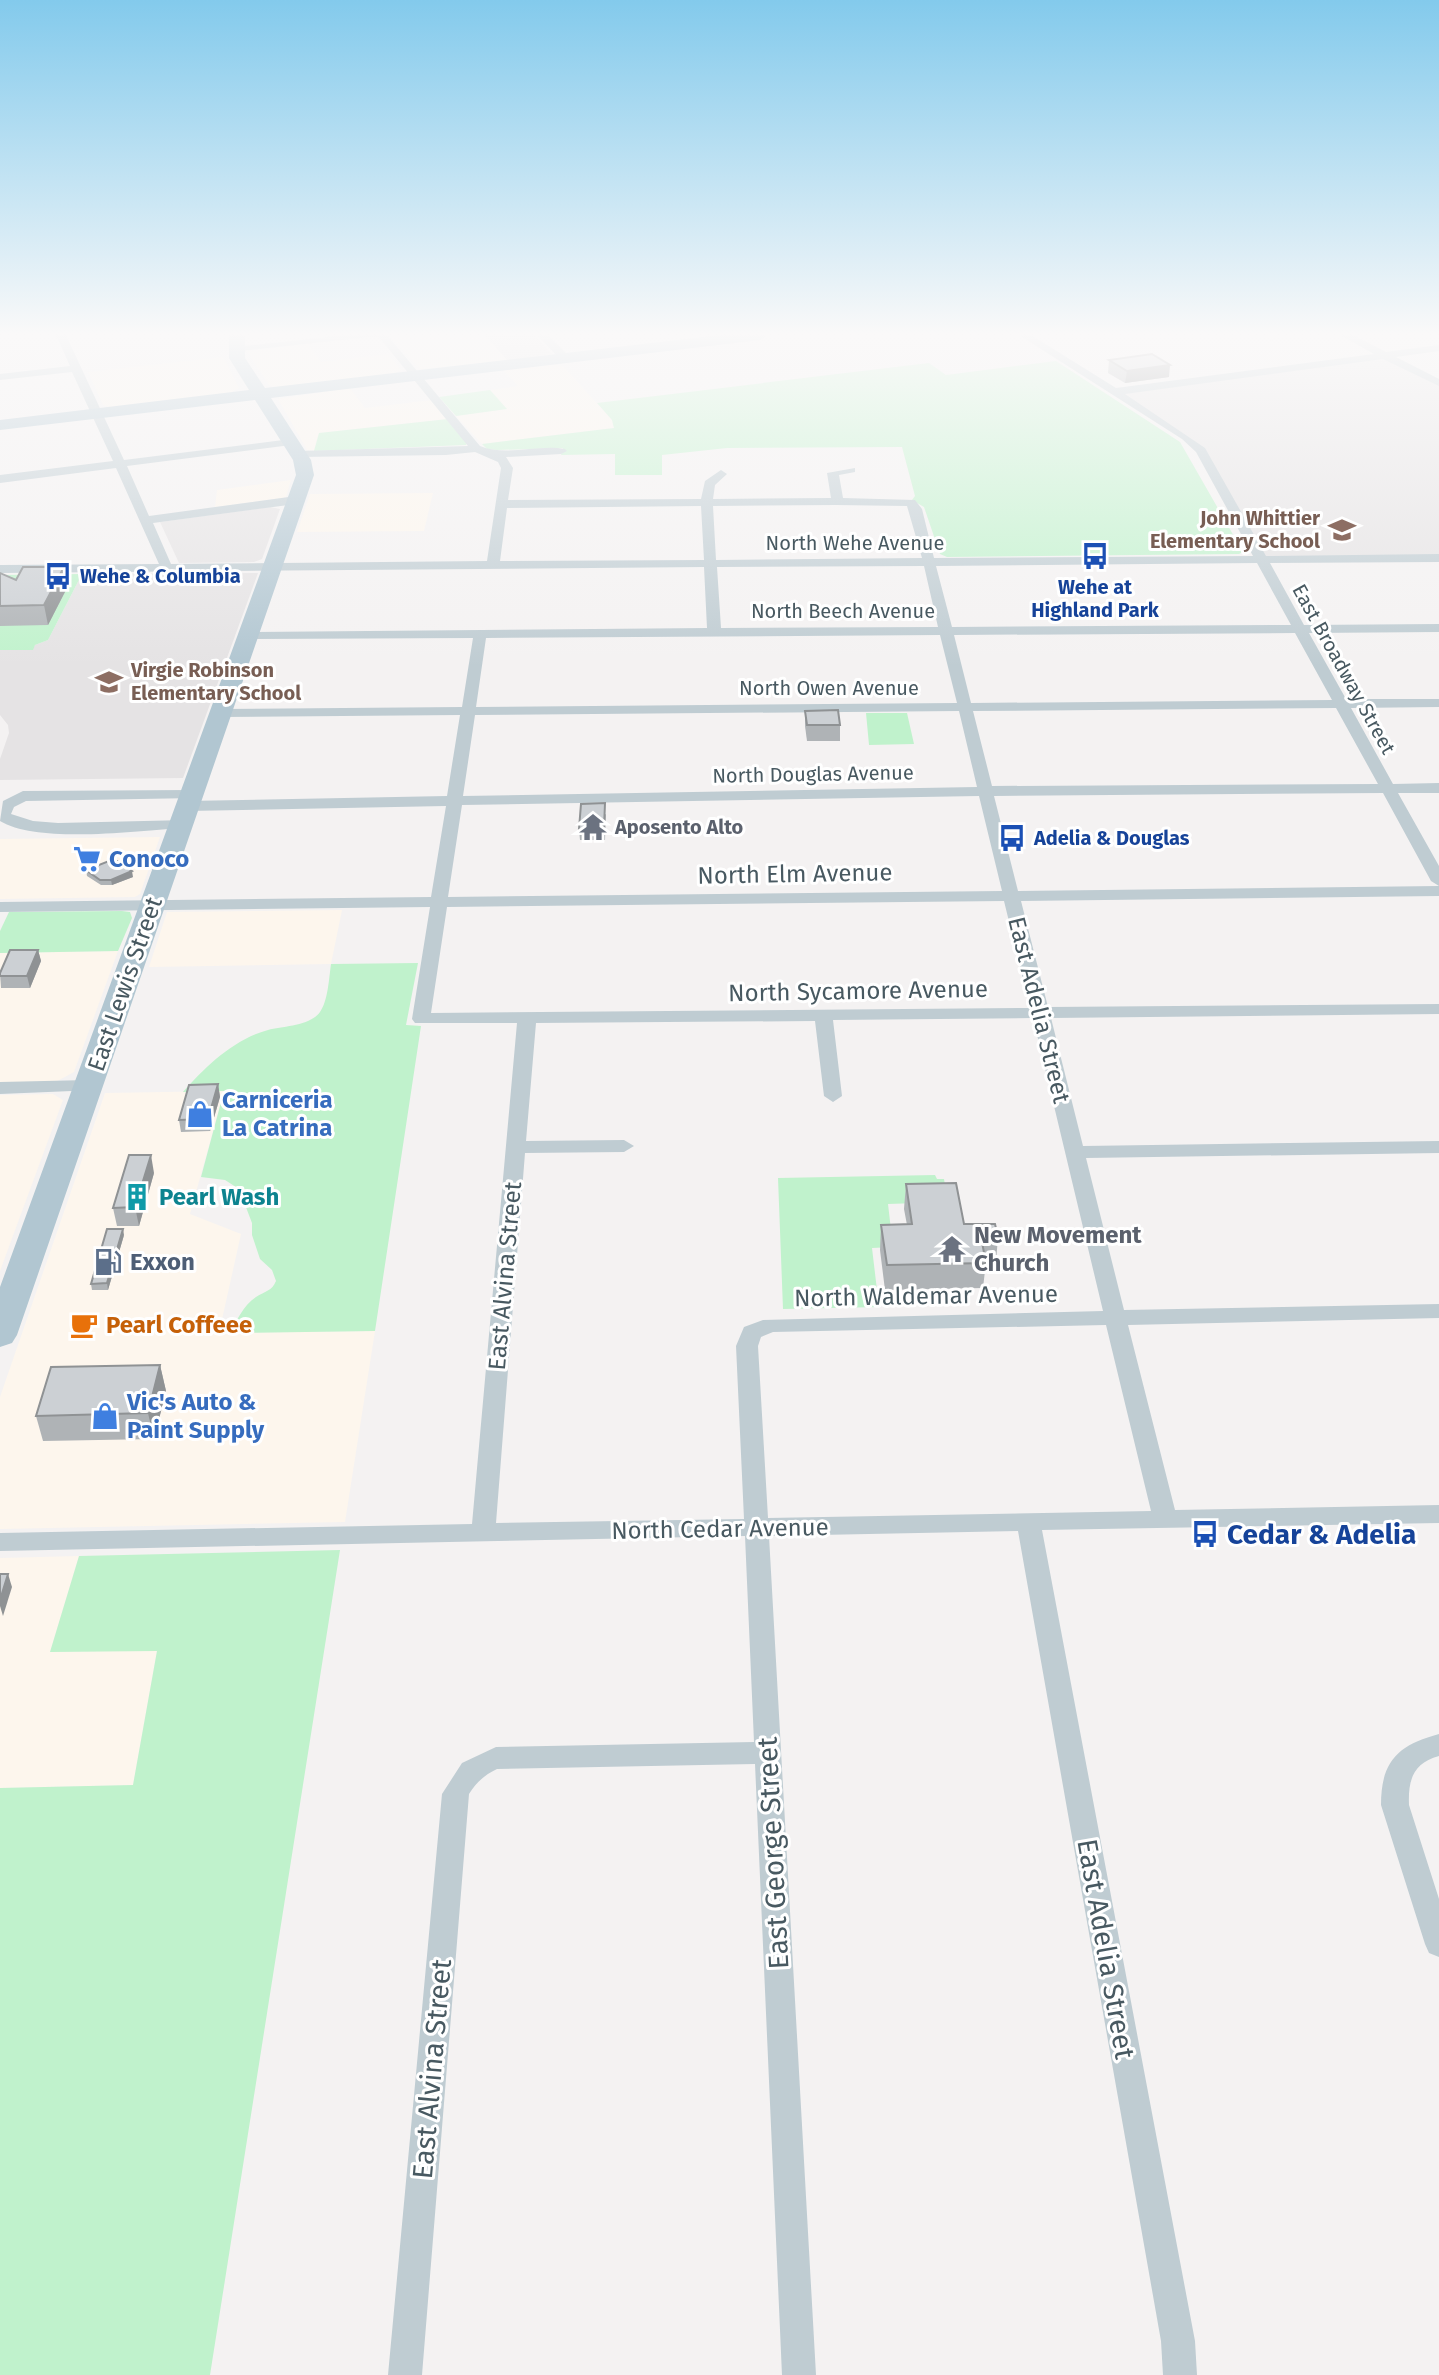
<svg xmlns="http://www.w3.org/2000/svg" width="1439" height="2375" viewBox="0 0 1439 2375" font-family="'Fira Sans',sans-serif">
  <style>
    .commercial { fill: #fdf6ed }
    .education { fill: #e5e3e4 }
    .green { fill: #c0f2cc }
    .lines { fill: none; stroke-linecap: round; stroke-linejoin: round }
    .street { fill: #bfccd2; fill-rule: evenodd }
    .primary { fill: #b1c6d1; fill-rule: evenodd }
    .wall { fill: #afb3b6 }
    .shaded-wall { fill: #8f9294 }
    .building { fill: #ccd0d4; stroke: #8f9294; stroke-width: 2 }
    .labels { text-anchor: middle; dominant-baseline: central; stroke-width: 6; stroke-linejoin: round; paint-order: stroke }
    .far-education-label { font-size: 20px; font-weight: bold; fill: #785e54; stroke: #fff; text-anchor: end }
    .far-street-label { font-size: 20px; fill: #485961; stroke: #fff }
    .far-transit-label { font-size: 20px; font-weight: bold; fill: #164399; stroke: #fff; text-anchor: start }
    .far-worship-label { font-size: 20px; font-weight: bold; fill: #5b616d; stroke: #fff; text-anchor: start }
    .shop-label { font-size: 24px; font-weight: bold; fill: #366cbe; stroke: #fff; text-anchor: start }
    .street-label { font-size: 24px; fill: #485961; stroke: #fff }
    .culture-label { font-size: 24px; font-weight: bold; fill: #0d838f; stroke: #fff; text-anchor: start }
    .worship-label { font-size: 24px; font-weight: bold; fill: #5b616d; stroke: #fff; text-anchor: start }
    .service-label { font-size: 24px; font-weight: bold; fill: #4e5e75; stroke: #fff; text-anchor: start }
    .food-label { font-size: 24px; font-weight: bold; fill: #c56008; stroke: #fff; text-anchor: start }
    .near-transit-label { font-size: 28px; font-weight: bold; fill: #164399; stroke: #fff; text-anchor: start }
    .near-street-label { font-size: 28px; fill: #485961; stroke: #fff }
  </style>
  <rect width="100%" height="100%" fill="#f4f2f2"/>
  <g class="commercial">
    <polygon points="393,335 485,335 508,361 420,369 390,337"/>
    <polygon points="308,344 321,362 388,354 401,370 394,374 277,387 269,385 247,351"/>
    <polygon points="223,357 239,388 228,394 110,407 103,405 88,372"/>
    <polygon points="556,364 564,367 612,420 614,428 482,444 456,416 506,409 490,390 518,386 503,370"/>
    <polygon points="350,388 365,408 432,400 448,419 319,433 314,451 307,450 278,399"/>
    <polygon points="291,480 286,497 282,498 215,507 217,490"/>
    <polygon points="433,493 424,531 297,532 310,494"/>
    <polygon points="160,837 140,894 135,897 0,899 0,839"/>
    <polygon points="342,910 331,964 149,967 167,912"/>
    <polygon points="118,951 74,1072 50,1085 0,1085 0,953"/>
    <polygon points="224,1091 190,1214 241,1234 219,1333 375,1331 345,1522 0,1529 0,1397 105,1093"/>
    <polygon points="53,1094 63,1100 0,1271 0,1095"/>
    <polygon points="79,1556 50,1652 157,1650 133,1785 0,1788 0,1558"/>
  </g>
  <g class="education">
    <polygon points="485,335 534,335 551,354 508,361"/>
    <polygon points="1385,355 1439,383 1439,558 1261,560 1201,450 1115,392"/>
    <polygon points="270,507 280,509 262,559 254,562 179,563 160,522"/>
    <polygon points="258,573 183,778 0,780 0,759 9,733 8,725 0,715 0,650 32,650 35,645 48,640 82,574"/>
  </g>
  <g class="green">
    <polygon points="1056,361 1180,442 1243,552 1239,554 947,557 940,554 924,507 912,500 915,496 902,447 727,448 662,455 662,475 615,475 615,454 561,455 563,448 497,450 487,449 482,444 614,428 612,420 597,403 929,363 946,375"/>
    <polygon points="490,390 507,409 456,416 439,397"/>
    <polygon points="448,419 467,442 466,445 314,451 319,433"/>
    <polygon points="82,574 48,640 35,645 33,650 0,650 0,575"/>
    <polygon points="866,713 907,713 914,744 869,745"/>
    <polygon points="122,911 130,912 132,918 118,951 0,953 0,931 9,912"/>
    <path d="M418 963 406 1025 421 1026 375 1331 228 1333C237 1322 243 1305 256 1297 265 1291 272 1291 276 1281L272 1270 260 1259 252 1235V1223L239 1189 225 1180 201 1177 224 1091 183 1092C205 1067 234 1039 268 1030 283 1026 310 1026 320 1012 328 1001 329 978 331 964Z"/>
    <polygon points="935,1175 937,1179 944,1179 948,1202 888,1204 893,1247 872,1248 879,1307 783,1309 778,1178"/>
    <polygon points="340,1550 210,2375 0,2375 0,1788 133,1785 157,1651 50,1652 79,1556"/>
  </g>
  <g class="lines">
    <g class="street">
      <path d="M56 335H66L124 460 291 439 297 442 291 445 127 466 149 516 296 496 302 500 296 504 153 523 171 564 487 561 501 468 498 462 475 452 446 455 298 457 292 454 298 451 468 446 378 336 231 352V348L235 347 346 335H387L480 446C506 457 537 444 565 449L567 451 561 454 506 457 513 468 508 500 701 499 705 481 721 470 727 474 715 485 713 499 831 498 827 473 855 468V472L839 475 843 498 915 500 922 509 934 558 1253 556 1196 452 1182 439 1019 335H1031L1116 388 1374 354 1340 335H1353L1386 352 1439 345V351L1396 357 1439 379V386L1383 359 1125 394 1205 448 1266 556 1439 554V562L1270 563 1304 625 1439 624V632L1309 633 1346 699H1439V707L1351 708 1393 784 1439 783V793H1398L1439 866V886L1431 881 1383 793 994 796 1018 891 1439 886V896L1021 901 1048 1007 1439 1004V1014L1051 1018 1083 1146 1439 1141V1153L1086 1158 1124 1310 1439 1304V1318L1128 1325 1175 1510 1439 1505V1523L1042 1530 1195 2341 1197 2375H1163L1161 2341 1018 1531 769 1536 816 2375H782L755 1764 497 1769C484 1775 476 1783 469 1794L422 2375H388L442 1794 462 1763 496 1747 754 1742 745 1536 0 1551V1533L472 1524 517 1023H415L412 1019 430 907 0 912V902L431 897 446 806 187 811 179 806 187 801 447 796 460 715 220 717 213 713 220 709 462 707 473 638 248 639 241 635 243 632 707 628 704 567 0 573V565L159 564 116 468 0 483V475L113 461 72 372 0 380V374L70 366ZM836 505 907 506 922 558 716 560 713 506ZM701 506 704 560 500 561 507 508ZM1257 563 1291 625 952 627 936 566ZM924 566 938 627 721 628 717 567ZM1295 633 1332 700 971 703 954 635ZM940 635 957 703 476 707 486 638ZM1336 708 1378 784 992 786 973 711ZM959 711 977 787 463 796 475 715ZM979 796 1002 891 448 897 462 805ZM1004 901 1030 1008 431 1013 447 907ZM1033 1018 1103 1311 763 1320 744 1327 736 1346 744 1519 496 1523 525 1153 624 1152 634 1146 624 1140 526 1141 536 1023 815 1021 824 1096 833 1102 842 1096 833 1020ZM1106 1325 1151 1511 768 1518 758 1346 761 1337 773 1332Z"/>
      <polygon points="537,335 548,335 569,356 569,360 561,360"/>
      <path d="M191 790 199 795 196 798 26 801 14 807 11 814 33 821 58 823 187 820V826L181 828C136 831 38 844 0 821L3 801 23 791Z"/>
      <polygon points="89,1080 96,1082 98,1086 96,1090 0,1094 0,1082"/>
      <path d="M1439 1734V1756C1413 1763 1408 1780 1409 1805L1439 1899V1957L1429 1953 1425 1944 1381 1805C1381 1761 1398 1745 1439 1734Z"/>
    </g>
    <polygon class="primary" points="229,335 245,335 245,358 265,388 720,335 768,335 760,340 271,398 311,460 314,475 17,1335 12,1343 0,1347 0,1287 296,475 293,460 255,400 0,430 0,420 249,390 229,358"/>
  </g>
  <g class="wall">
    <polygon points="1109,360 1169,377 1125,383 1108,373"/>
    <polygon points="0,573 16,580 68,586 48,625 0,626"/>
    <polygon points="805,711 840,725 840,741 807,741 805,726"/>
    <polygon points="606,814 605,840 580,840 579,829"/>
    <polygon points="86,870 133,877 112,885 101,885 87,876"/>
    <polygon points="38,950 41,961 30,988 1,988 0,973"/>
    <polygon points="218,1084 220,1097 210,1131 181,1132 179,1120"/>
    <polygon points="154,1173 139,1226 117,1226 113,1208"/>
    <polygon points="906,1184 964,1224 998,1237 996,1262 986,1262 983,1288 885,1290 880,1250 881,1225 907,1225 904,1209"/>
    <polygon points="124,1235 108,1290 92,1290 91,1284"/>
    <polygon points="160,1365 166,1391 154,1439 43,1441 36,1416"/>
  </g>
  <g class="shaded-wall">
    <polygon points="1170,365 1169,377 1125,383 1127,371"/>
    <polygon points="64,567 68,586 48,625 44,605"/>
    <polygon points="132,871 133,877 112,885 111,880"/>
    <polygon points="38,950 41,961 30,988 27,976"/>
    <polygon points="218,1084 220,1097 210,1131 208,1119"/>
    <polygon points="151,1155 154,1173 139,1226 135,1207"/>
    <polygon points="123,1229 124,1235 108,1290 107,1283"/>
    <polygon points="160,1365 166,1391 154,1439 148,1413"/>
    <polygon points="8,1574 12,1587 3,1616 0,1606 0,1600"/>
  </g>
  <g class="building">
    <polygon points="1152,354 1170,365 1127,371 1109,360"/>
    <polygon points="23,567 64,567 44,605 0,606 0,573 16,580"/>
    <polygon points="838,710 840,725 807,725 805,711"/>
    <polygon points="605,803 604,829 579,829 581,804"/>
    <polygon points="114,859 132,871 111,880 100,880 86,870"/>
    <polygon points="10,950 38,950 27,976 0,976 0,973"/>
    <polygon points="218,1084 208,1119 179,1120 189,1085"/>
    <polygon points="129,1155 151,1155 135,1207 113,1208"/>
    <polygon points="956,1183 964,1224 995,1224 998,1237 981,1237 986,1263 887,1265 881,1225 912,1224 906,1184"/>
    <polygon points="107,1229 123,1229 107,1283 91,1284"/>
    <polygon points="160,1365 148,1413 36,1416 51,1367"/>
    <polygon points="0,1574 8,1574 0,1600"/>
  </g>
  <linearGradient id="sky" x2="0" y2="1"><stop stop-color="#83caec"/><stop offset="0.5" stop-color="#faf9f9"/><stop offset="1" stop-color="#faf9f9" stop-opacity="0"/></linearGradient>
  <rect width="1439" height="667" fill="url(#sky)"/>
  <defs>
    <g id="school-bare" transform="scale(2.16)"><path d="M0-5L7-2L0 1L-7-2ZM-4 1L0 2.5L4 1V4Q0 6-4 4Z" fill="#8d6e63" stroke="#fff" stroke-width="2.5" paint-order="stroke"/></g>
    <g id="bus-bare" transform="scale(2.16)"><path d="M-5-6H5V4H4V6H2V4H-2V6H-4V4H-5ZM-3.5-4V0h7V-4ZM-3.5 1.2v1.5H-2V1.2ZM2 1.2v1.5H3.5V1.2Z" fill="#1a4fb4" stroke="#fff" stroke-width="2.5" paint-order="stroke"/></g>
    <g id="temple-bare" transform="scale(2.16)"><path d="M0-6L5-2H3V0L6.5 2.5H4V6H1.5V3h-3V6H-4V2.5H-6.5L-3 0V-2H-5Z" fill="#6b7280" stroke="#fff" stroke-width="2.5" paint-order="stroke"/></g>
    <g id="supermarket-bare" transform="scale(2.16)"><path d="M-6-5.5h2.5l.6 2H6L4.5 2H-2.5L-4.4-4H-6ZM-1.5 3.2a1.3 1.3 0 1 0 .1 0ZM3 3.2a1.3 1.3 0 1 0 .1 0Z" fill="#3f7fe0" stroke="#fff" stroke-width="2.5" paint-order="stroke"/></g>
    <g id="shop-bare" transform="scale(2.16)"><path d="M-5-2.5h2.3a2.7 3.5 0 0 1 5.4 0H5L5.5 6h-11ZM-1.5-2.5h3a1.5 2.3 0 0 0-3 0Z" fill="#3f7fe0" stroke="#fff" stroke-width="2.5" paint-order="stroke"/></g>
    <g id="building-bare" transform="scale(2.16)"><path d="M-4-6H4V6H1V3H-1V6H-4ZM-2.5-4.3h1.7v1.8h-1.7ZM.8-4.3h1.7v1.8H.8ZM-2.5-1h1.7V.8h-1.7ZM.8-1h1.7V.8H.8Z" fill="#0f9aa8" stroke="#fff" stroke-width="2.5" paint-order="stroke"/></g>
    <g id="fuel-bare" transform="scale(2.16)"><path d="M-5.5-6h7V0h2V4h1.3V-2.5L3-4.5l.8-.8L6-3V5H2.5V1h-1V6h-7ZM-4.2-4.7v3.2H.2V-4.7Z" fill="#5c6f8a" stroke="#fff" stroke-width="2.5" paint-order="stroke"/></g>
    <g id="cafe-bare" transform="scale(2.16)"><path d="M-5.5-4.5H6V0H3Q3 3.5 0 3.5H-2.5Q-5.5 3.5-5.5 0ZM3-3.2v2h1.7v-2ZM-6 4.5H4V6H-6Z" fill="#e8710a" stroke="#fff" stroke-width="2.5" paint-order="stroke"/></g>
  </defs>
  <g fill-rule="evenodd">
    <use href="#school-bare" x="1342" y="530"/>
    <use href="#bus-bare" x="1095" y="556"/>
    <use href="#bus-bare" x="58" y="576"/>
    <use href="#school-bare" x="109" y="682"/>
    <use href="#temple-bare" x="593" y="827"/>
    <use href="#bus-bare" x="1012" y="838"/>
    <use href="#supermarket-bare" x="87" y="859"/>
    <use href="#shop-bare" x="200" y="1114"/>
    <use href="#building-bare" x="137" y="1197"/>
    <use href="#temple-bare" x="952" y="1249"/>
    <use href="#fuel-bare" x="108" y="1262"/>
    <use href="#cafe-bare" x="84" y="1325"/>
    <use href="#shop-bare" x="105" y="1416"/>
    <use href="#bus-bare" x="1205" y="1534"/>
  </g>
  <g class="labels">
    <g class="far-education-label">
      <text x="1320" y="518">John Whittier<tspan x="1320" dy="23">Elementary School</tspan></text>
      <text x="131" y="670" text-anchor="start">Virgie Robinson<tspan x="131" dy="23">Elementary School</tspan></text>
    </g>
    <g class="far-street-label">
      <text x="855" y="543">North Wehe Avenue</text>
      <text x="843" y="611">North Beech Avenue</text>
      <text transform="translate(1344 669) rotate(61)">East Broadway Street</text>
      <text x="829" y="688">North Owen Avenue</text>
      <text transform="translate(813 774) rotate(-1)">North Douglas Avenue</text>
    </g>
    <g class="far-transit-label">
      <text x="80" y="576">Wehe &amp; Columbia</text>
      <text x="1095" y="587" text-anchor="middle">Wehe at<tspan x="1095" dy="23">Highland Park</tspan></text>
      <text x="1034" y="838">Adelia &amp; Douglas</text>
    </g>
    <g class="far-worship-label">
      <text x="615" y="827">Aposento Alto</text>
    </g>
    <g class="shop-label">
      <text x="109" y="859">Conoco</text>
      <text x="222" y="1100">Carniceria<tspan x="222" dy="28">La Catrina</tspan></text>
      <text x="127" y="1402">Vic's Auto &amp;<tspan x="127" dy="28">Paint Supply</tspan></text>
    </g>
    <g class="street-label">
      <text transform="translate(795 874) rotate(-1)">North Elm Avenue</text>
      <text transform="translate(125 984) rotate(-71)">East Lewis Street</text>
      <text transform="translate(858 991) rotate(-1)">North Sycamore Avenue</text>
      <text transform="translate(1039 1010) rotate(76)">East Adelia Street</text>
      <text transform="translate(505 1276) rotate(-85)">East Alvina Street</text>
      <text transform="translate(926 1296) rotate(-1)">North Waldemar Avenue</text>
      <text transform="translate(720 1529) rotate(-1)">North Cedar Avenue</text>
    </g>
    <g class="culture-label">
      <text x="159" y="1197">Pearl Wash</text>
    </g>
    <g class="worship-label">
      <text x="974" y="1235">New Movement<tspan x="974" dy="28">Church</tspan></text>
    </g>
    <g class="service-label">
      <text x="130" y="1262">Exxon</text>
    </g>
    <g class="food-label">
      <text x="106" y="1325">Pearl Coffeee</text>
    </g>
    <g class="near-transit-label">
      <text x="1227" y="1534">Cedar &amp; Adelia</text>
    </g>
    <g class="near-street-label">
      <text transform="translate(773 1853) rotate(-93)">East George Street</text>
      <text transform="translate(1106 1949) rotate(80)">East Adelia Street</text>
      <text transform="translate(432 2069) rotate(-85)">East Alvina Street</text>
    </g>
  </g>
</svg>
